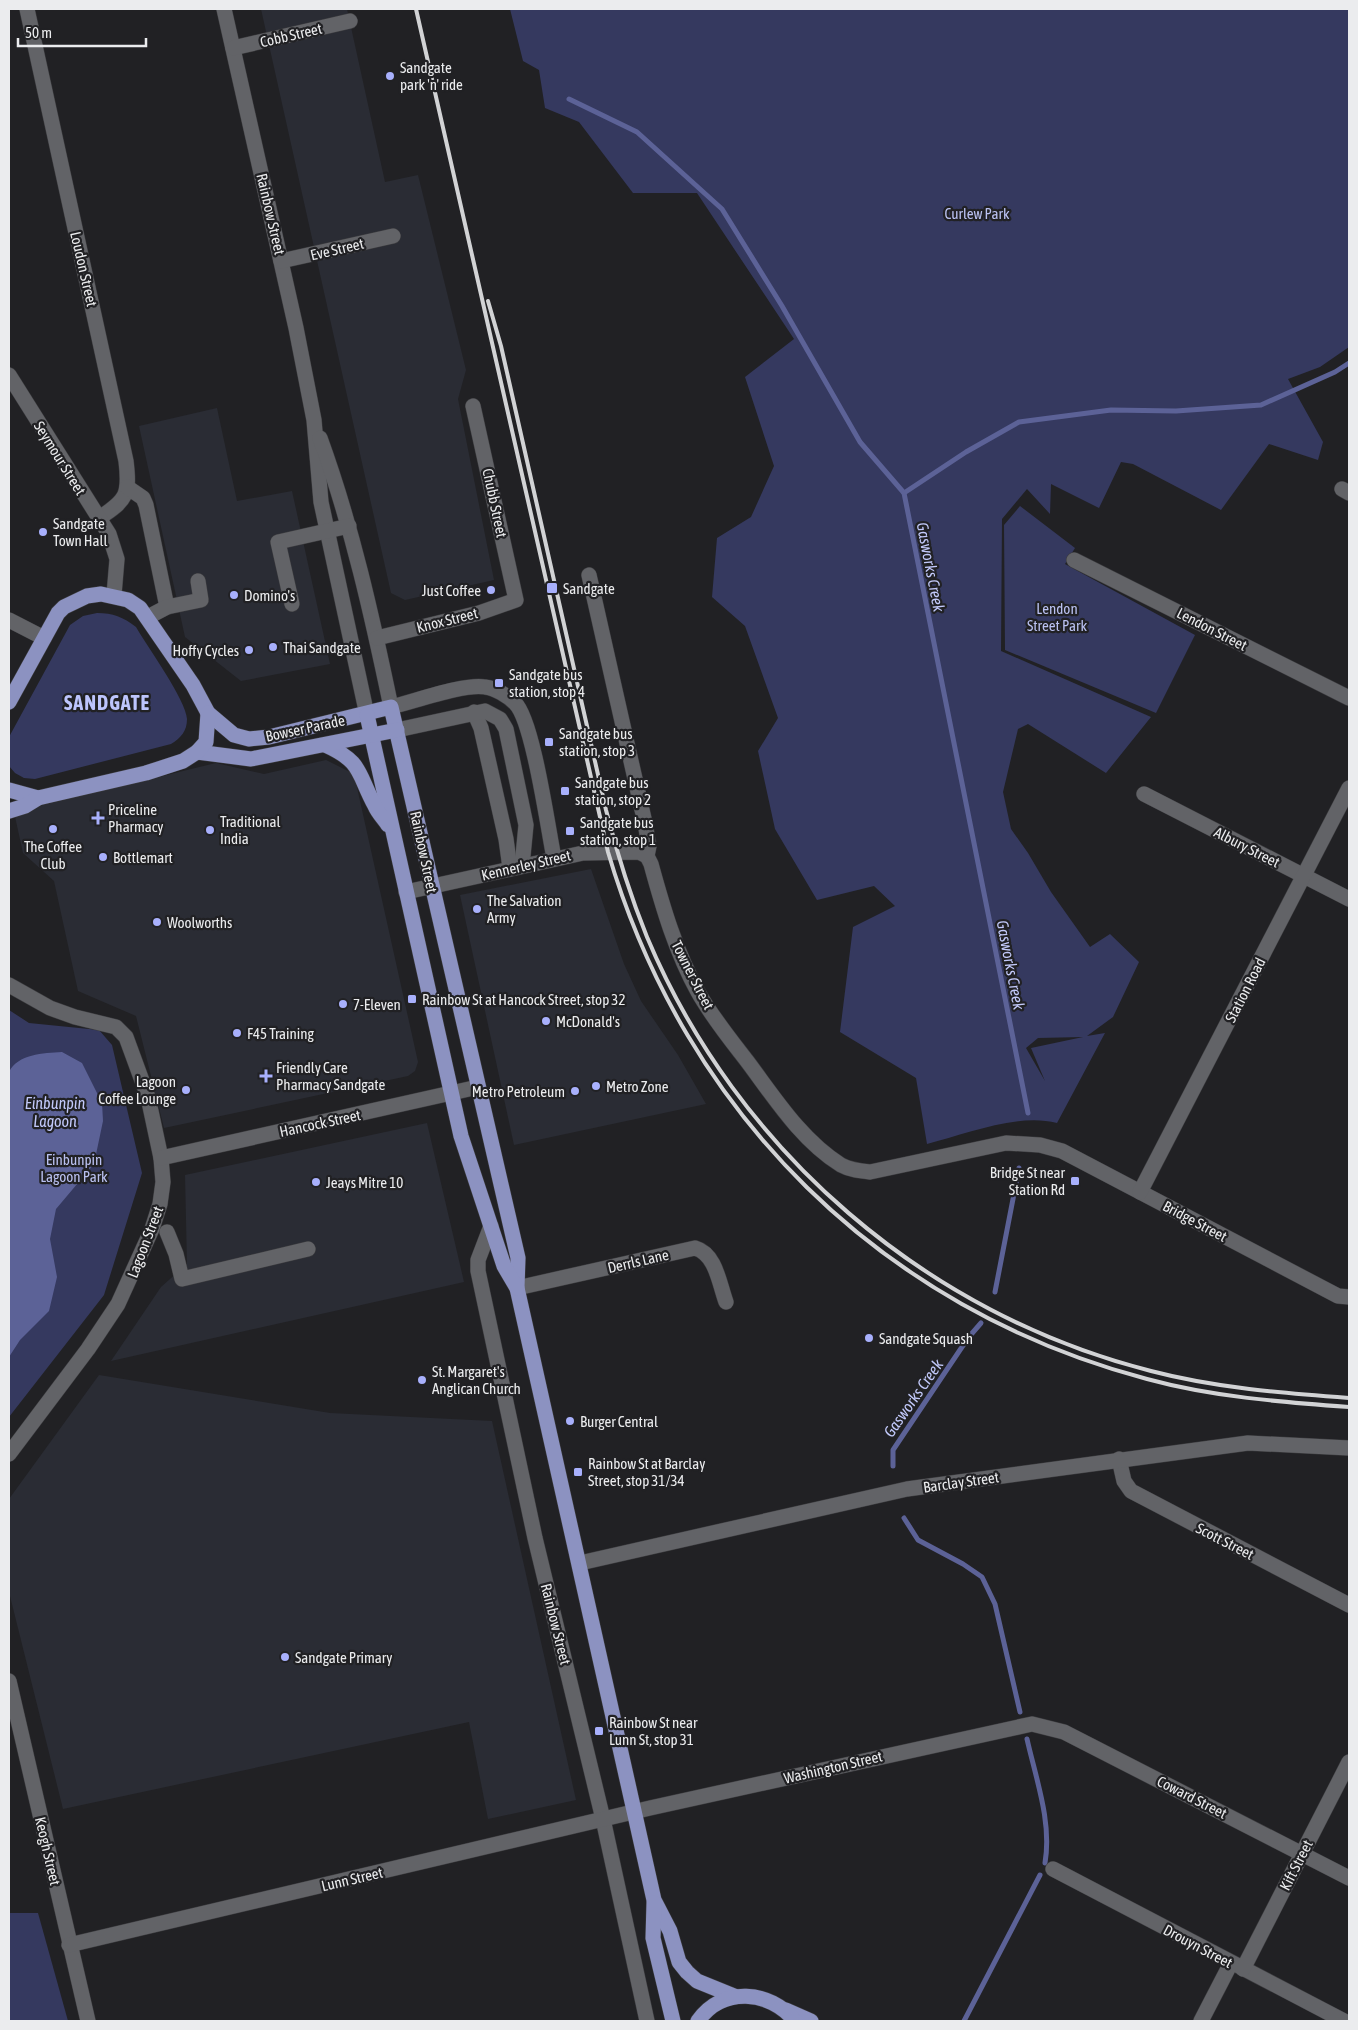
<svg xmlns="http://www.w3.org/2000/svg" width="1358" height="2030" font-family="'Asap Condensed',sans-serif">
<rect width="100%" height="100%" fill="#212124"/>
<g fill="#2a2c34">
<path d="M261,9H347L385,182L418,175L466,370L458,399L494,580L405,600L391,593Z"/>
<path d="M217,408L237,501L292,491L330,664L241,681L185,637L139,426Z"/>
<path d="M326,760L354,774L418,1062L415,1071L408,1076L164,1128L136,1016L78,991L54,881L23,853L14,812L216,763L264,774Z"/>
<path d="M591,869L624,964L641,1001L678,1055L706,1104L514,1145L460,895Z"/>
<path d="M427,1123L464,1282L111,1361L161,1287L187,1264L185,1175Z"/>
<path d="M99,1375L330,1413L492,1421L576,1800L488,1819L469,1722L63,1809L9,1592V1499Z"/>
</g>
<g fill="#35395f" fill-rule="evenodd">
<path d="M510,9H1349V347L1320,367L1288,379L1323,442L1318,460L1269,444L1221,510L1133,464L1121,462L1099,508L1051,484L1050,514L1027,489L1002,519L1001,651L1151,717L1106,773L1028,724L1018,729L1003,792L1011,829L1028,853L1051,892L1090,947L1110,934L1139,962L1113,1017L1087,1036L1105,1033L1057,1123C1017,1113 967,1134 927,1144L916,1078L840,1032L853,927L895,906L874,886L817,900L775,829L758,751L778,718L745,626L712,597L717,538L751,517L774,466L745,377L794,339L697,193H633L579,122L545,108L539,70L523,61ZM1083,1037L1031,1048L1045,1081L1026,1048L1038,1038Z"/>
<path d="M1020,506L1075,548L1065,564L1195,635L1156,713L1005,650L1004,525Z"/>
<path d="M97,613C113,613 123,617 136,627C147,646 186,700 187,719C187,731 181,738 171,744L35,779L24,778L15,773L9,766V737L70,625L83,616Z"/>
<path d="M9,1010L29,1023L99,1030L112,1045L142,1173L104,1295L9,1417Z"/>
<path d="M9,1913H38L68,2021H9Z"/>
</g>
<path fill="#5c6297" d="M62,1052L82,1063L102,1103L103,1121L94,1164L56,1209L50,1239L57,1277L49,1311L20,1340L9,1357V1072C18,1054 43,1053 62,1052Z"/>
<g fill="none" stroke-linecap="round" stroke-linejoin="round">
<g stroke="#5c6297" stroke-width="5">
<path d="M569,99L637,132L722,209L782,306L860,442L904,493L1028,1113"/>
<path d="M904,493L966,452L1019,422L1111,410L1176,411L1261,405L1335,372L1349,363"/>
<path d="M995,1292L1019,1168"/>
<path d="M893,1466V1450L968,1338L981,1323"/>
<path d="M904,1518L918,1540L963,1564L982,1577L995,1604L1020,1712"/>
<path d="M1027,1739C1036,1779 1052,1822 1045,1863"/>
<path d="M964,2021L1040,1875"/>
</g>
<g stroke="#3c3c3f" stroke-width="16">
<g id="minor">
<path d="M27,9L126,461C130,494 127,500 99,518"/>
<path d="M224,9L296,328L314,420L321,502L367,715"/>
<path d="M233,48L350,21"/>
<path d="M281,261L393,236"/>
<path d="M9,375L109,534L117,559L114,595"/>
<path d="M320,438C352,526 372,616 391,707C413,702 465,683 485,687C495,688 508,696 515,703C533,720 548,829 554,858"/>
<path d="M127,487L143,498L146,505L167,607"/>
<path d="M1342,489L1349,493"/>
<path d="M1074,560L1349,698"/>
<path d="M589,575L645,823L649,846L647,856L651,864C663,908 676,952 698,992C712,1017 730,1039 747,1061C774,1097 801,1140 841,1165C850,1170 860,1171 870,1172L1006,1143L1040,1145L1062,1151L1338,1296L1349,1297"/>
<path d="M292,604L278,542L349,526"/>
<path d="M148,617L167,607L201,600L198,581"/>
<path d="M9,620L44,638"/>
<path d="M377,638L479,613L516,600L473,406"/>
<path d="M474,712L481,728L506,839L510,868"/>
<path d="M397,730L485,711L500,719L506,729L526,825L522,866"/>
<path d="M1144,794L1349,899"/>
<path d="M406,892L583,853L639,852L647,856"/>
<path d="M9,985L50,1008L75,1017L116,1027L126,1037L148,1097L161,1158L163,1182L160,1204L152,1229L118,1304L88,1349L9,1454"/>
<path d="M161,1158L478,1087"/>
<path d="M1140,1192L1349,788"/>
<path d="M491,1226L478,1260V1271L535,1538L603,1819L647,2021"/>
<path d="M167,1232L176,1254L182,1279L308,1249"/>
<path d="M517,1288L695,1248C716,1254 719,1283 726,1302"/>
<path d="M1119,1459L1124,1481L1131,1491L1349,1605"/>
<path d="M580,1563L907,1489L1248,1443L1349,1448"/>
<path d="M9,1681L88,2021"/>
<path d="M1053,1869L1344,2021"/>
<path d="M69,1945L650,1808L1032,1724L1064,1732L1349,1878"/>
<path d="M1243,1969L1349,1762"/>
<path d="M1201,2021L1231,1963"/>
</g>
</g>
<g stroke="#3c3c3f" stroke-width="16">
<g id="major">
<path d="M9,702L58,613L64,607L87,596L101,594L128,600L140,608L193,685L208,713L234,735L249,739L269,737L391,707L518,1258L517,1288L654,1900L670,1931L679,1962L687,1972L697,1981L734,1996"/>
<path d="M367,715L461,1136L504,1266L517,1288"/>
<path d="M325,745C363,762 357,773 375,806C378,813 384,819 388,825"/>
<path d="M197,752L251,759L397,730"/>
<path d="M9,790L38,798"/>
<path d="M9,811L25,806L38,798L146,773L183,761L197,752L206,742L208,713"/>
<path d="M654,1903L653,1938L673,2021"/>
<path d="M786,2010L811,2021"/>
<path d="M698,2021C722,1986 770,1990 795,2021"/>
</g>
</g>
<use href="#minor" stroke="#626367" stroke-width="15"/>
<use href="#major" stroke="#8c92c1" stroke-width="15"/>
<g stroke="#d2d3d5" stroke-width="4">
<path d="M416,9L608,852C685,1114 882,1309 1147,1379C1213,1397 1281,1402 1349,1407"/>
<path d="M488,301L501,346L606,810C617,853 630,895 647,937C737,1151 926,1314 1151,1371C1216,1388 1282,1393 1349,1398"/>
</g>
</g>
<g fill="#a8b0fc" stroke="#212124" stroke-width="2">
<circle cx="390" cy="76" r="5"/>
<circle cx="43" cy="532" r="5"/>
<rect x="546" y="582" width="12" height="12" rx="2.5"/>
<circle cx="491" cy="590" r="5"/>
<circle cx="234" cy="595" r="5"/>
<circle cx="273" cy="647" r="5"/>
<circle cx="249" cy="650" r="5"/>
<rect x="494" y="678" width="10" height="10" rx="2.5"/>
<rect x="544" y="737" width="10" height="10" rx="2.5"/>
<rect x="560" y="786" width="10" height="10" rx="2.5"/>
<path d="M95.5 810.5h5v5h5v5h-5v5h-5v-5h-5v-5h5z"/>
<circle cx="53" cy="829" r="5"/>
<circle cx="210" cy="830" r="5"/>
<rect x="565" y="826" width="10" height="10" rx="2.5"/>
<circle cx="103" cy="857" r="5"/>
<circle cx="477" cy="909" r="5"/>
<circle cx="157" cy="922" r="5"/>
<rect x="407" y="994" width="10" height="10" rx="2.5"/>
<circle cx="343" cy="1004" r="5"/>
<circle cx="546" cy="1021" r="5"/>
<circle cx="237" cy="1033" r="5"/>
<path d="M263.5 1068.5h5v5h5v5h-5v5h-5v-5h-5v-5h5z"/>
<circle cx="596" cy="1086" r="5"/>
<circle cx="186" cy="1090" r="5"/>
<circle cx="575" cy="1091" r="5"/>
<rect x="1070" y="1176" width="10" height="10" rx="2.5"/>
<circle cx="316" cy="1182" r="5"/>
<circle cx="869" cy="1338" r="5"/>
<circle cx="422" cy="1380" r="5"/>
<circle cx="570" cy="1421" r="5"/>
<rect x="573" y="1467" width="10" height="10" rx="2.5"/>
<circle cx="285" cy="1657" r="5"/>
<rect x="594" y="1726" width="10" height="10" rx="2.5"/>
</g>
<g text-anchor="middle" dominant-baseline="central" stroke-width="4.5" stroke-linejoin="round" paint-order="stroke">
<g font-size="15" fill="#ebecee" stroke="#212124">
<text transform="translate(291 35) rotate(-13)">Cobb Street</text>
<text transform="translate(271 214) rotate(77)">Rainbow Street</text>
<text transform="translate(337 249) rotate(-13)">Eve Street</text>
<text transform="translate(84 269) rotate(77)">Loudon Street</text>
<text transform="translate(60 458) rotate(58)">Seymour Street</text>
<text transform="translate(495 503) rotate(78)">Chubb Street</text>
<text transform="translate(447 620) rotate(-14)">Knox Street</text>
<text transform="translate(1212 629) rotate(27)">Lendon Street</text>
<text transform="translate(305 728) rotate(-12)">Bowser Parade</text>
<text transform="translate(1247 847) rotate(27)">Albury Street</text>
<text transform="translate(424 852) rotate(78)">Rainbow Street</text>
<text transform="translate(526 865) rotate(-13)">Kennerley Street</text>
<text transform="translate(693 975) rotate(63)">Towner Street</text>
<text transform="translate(1245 990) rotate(-63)">Station Road</text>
<text transform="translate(320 1123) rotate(-12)">Hancock Street</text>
<text transform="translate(1195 1221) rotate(28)">Bridge Street</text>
<text transform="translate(145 1242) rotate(-69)">Lagoon Street</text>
<text transform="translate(638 1261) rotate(-13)">Derrls Lane</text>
<text transform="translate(961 1482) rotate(-8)">Barclay Street</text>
<text transform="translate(1225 1541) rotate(27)">Scott Street</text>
<text transform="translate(556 1624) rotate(76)">Rainbow Street</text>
<text transform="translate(833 1767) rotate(-13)">Washington Street</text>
<text transform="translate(1192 1797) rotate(27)">Coward Street</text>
<text transform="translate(48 1851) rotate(77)">Keogh Street</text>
<text transform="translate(1296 1865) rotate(-63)">Kift Street</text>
<text transform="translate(352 1879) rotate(-13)">Lunn Street</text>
<text transform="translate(1198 1946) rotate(28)">Drouyn Street</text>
</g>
<g font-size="15" fill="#ebecee" stroke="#212124" text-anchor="start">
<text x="400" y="67">Sandgate<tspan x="400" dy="17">park 'n' ride</tspan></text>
<text x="53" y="523">Sandgate<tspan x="53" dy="17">Town Hall</tspan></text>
<text x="563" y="588">Sandgate</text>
<text x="481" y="590" text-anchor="end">Just Coffee</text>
<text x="244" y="595">Domino's</text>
<text x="283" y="647">Thai Sandgate</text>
<text x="239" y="650" text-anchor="end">Hoffy Cycles</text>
<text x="509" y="674">Sandgate bus<tspan x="509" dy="17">station, stop 4</tspan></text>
<text x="559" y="733">Sandgate bus<tspan x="559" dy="17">station, stop 3</tspan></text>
<text x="575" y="782">Sandgate bus<tspan x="575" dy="17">station, stop 2</tspan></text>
<text x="108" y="809">Priceline<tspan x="108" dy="17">Pharmacy</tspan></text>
<text x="220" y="821">Traditional<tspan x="220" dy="17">India</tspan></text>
<text x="580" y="822">Sandgate bus<tspan x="580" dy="17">station, stop 1</tspan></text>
<text x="53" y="846" text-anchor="middle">The Coffee<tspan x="53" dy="17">Club</tspan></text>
<text x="113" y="857">Bottlemart</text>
<text x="487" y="900">The Salvation<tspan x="487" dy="17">Army</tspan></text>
<text x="167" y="922">Woolworths</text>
<text x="422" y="999">Rainbow St at Hancock Street, stop 32</text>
<text x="353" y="1004">7-Eleven</text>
<text x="556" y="1021">McDonald's</text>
<text x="247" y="1033">F45 Training</text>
<text x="276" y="1067">Friendly Care<tspan x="276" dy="17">Pharmacy Sandgate</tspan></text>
<text x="176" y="1081" text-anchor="end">Lagoon<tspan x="176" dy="17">Coffee Lounge</tspan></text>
<text x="606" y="1086">Metro Zone</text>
<text x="565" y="1091" text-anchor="end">Metro Petroleum</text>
<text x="1065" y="1172" text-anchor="end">Bridge St near<tspan x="1065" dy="17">Station Rd</tspan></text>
<text x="326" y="1182">Jeays Mitre 10</text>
<text x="879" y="1338">Sandgate Squash</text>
<text x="432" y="1371">St. Margaret's<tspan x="432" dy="17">Anglican Church</tspan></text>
<text x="580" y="1421">Burger Central</text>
<text x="588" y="1463">Rainbow St at Barclay<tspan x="588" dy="17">Street, stop 31/34</tspan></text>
<text x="295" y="1657">Sandgate Primary</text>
<text x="609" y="1722">Rainbow St near<tspan x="609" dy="17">Lunn St, stop 31</tspan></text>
</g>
<g font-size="15" fill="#bac1f1" stroke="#212124">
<text x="977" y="213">Curlew Park</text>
<text x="1057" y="608">Lendon<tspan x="1057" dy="17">Street Park</tspan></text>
<text x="74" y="1159">Einbunpin<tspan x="74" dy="17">Lagoon Park</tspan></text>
</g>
<g font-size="16" font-style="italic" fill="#c2c9fa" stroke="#212124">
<text transform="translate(931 567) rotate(79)">Gasworks Creek</text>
<text transform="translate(1011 965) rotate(79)">Gasworks Creek</text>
<text x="55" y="1103">Einbunpin<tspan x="55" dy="18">Lagoon</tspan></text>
<text transform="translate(913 1398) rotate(-55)">Gasworks Creek</text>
</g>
<g font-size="20" font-weight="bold" letter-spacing="1" fill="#bdc5fd" stroke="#212124">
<text x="107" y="702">SANDGATE</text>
</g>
</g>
<rect width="1358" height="2030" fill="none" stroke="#ebecee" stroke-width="20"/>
<path d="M18 38v8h128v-8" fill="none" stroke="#ebecee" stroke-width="2.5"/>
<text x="25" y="38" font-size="15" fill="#ebecee" stroke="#212124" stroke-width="4" paint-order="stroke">50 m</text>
</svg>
